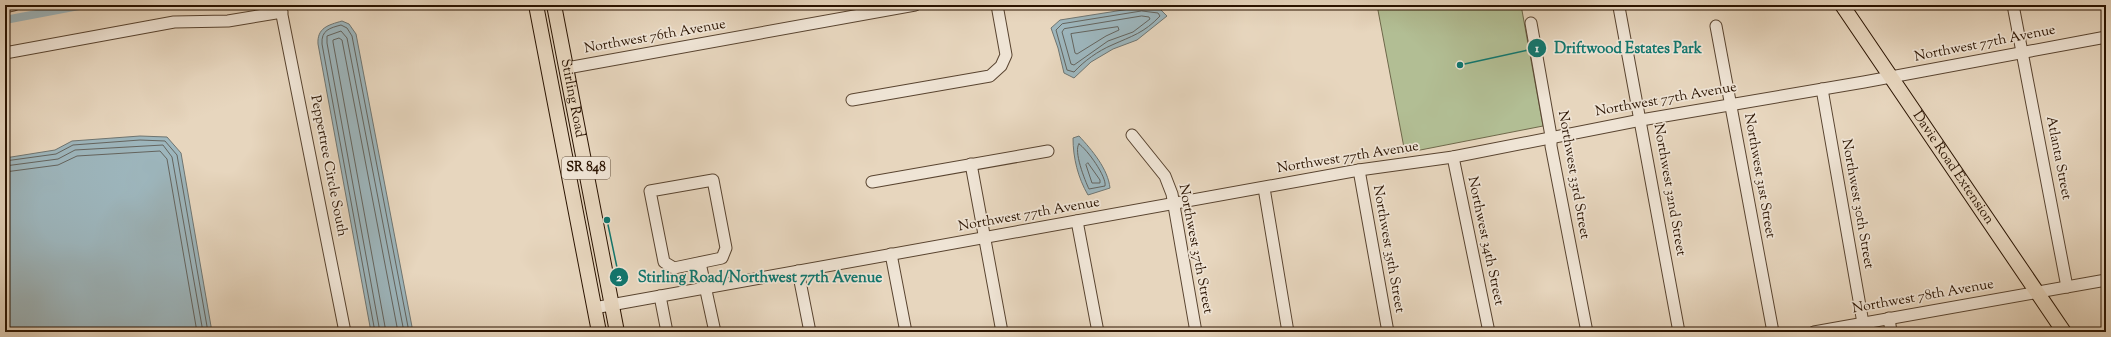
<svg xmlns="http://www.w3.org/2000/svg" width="2111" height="337" font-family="'Sorts Mill Goudy',serif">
<rect width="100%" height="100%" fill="#e7d6be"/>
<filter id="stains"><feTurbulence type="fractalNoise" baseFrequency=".005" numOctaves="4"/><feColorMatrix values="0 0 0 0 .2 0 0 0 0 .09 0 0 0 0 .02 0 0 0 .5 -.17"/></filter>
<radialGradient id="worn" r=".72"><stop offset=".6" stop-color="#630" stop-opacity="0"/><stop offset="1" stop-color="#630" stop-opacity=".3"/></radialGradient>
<path fill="#b2be94" stroke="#6e684a" d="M1377,5H1521L1543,126L1405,153Z"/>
<g fill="#9db6bd" stroke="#6f7571">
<path d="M1142,7L1160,9L1167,16L1137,40L1113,49L1091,62L1074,78L1064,73L1058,48L1051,28L1060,20Z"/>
<path d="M342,21L349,24L356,34L413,332H371L318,44C317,28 328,25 342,21Z"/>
<path d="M140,136L167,137L181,153L212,332H5V158L55,150L72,141Z"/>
<path d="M1079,136C1092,150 1108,169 1110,188L1088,195C1078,178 1073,158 1073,138Z"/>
</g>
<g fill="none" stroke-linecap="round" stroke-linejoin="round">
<g stroke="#64645e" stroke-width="1">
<path d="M1142,11L1158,13L1160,16C1144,33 1132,36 1112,45C1098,51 1084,61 1074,72L1067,70L1056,30L1062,24Z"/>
<path d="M1142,16L1149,17L1150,19L1133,32L1108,41L1074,65L1071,64L1062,32L1064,29Z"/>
<path d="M1118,27L1119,30L1106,36L1077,54L1075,53L1071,34Z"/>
<path d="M1079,144C1087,149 1107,177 1105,186L1089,189C1085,181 1073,150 1079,144Z"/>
<path d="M5,161L56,154L73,145L140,140L165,141L177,155L208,332"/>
<path d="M1088,163L1100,180V183H1092L1086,165Z"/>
<path d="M5,166L58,159L75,150L163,145L172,157L203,332"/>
<path d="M5,172L58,165L77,156L160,151L167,159L197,332"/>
<path d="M375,332L322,44C321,30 330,28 341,25L347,28L352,36L409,332"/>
<path d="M380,332L327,43V36L341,31L347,38L404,332"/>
<path d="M386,332L333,42V40L339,38L342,40L398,332"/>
</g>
<path stroke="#9db6bd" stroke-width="8" d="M5,20L84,5"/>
<g stroke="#594430" stroke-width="13">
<g id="minor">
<path d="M280,5L345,332"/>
<path d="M2013,5L2067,287"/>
<path d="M5,7L14,5"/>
<path d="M1619,7L1679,332"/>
<path d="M1531,23L1551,136V146L1587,332"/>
<path d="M1716,26L1773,332"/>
<path d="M5,53L174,22L228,21L282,12"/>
<path d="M567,68L915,5"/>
<path d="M1822,89L1863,323"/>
<path d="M852,100L990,76L1001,66L1006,55L997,5"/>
<path d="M1132,135L1165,176L1172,194L1196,332"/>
<path d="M1453,157L1489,332"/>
<path d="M971,164L1002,332"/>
<path d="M1359,170L1388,332"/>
<path d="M713,180L726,248L722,258L674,268L664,262L650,191Z"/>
<path d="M872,182L1048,151"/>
<path d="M1264,188L1288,332"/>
<path d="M1077,221L1098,332"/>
<path d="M891,254L906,332"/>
<path d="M700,263L715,332"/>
<path d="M798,271L810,332"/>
<path d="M660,296L667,332"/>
<path d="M594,308L1359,170L1453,157L1641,120L1864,82L2106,37"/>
<path d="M1889,318L1891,332"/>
<path d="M1814,332L2106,280"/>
</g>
</g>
<g stroke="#2a1300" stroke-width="16">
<g id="major">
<path d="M536,5L599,332"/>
<path id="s1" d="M554,5L617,332"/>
<path id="s2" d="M1842,5L2064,332"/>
</g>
</g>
<use href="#minor" stroke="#efe4d5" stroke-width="11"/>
<use href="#major" stroke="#e7d6be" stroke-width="14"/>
</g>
<g text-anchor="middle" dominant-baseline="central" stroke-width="3.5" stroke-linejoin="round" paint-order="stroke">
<rect fill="#efe4d5" stroke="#655240" stroke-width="1" x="562" y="157" width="48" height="22" rx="3"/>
<g font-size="13" font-weight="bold" fill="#2a1300">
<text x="586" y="168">SR 848</text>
</g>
<g font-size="14" fill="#2a1300" stroke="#efe4d5">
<text transform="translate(655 37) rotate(-10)">Northwest 76th Avenue</text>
<text transform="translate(1985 44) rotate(-11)">Northwest 77th Avenue</text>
<text stroke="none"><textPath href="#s1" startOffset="95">Stirling Road</textPath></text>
<text transform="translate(1666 100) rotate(-10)">Northwest 77th Avenue</text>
<text transform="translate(1348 158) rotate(-9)">Northwest 77th Avenue</text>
<text transform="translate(2058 158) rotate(79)">Atlanta Street</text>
<text transform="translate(328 166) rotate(79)">Peppertree Circle South</text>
<text stroke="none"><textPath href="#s2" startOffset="197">Davie Road Extension</textPath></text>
<text transform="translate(1573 175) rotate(80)">Northwest 33rd Street</text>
<text transform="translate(1759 176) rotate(80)">Northwest 31st Street</text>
<text transform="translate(1669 190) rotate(80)">Northwest 32nd Street</text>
<text transform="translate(1857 204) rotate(80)">Northwest 30th Street</text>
<text transform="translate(1029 215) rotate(-10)">Northwest 77th Avenue</text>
<text transform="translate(1485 241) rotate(78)">Northwest 34th Street</text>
<text transform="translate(1195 249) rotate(79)">Northwest 37th Street</text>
<text transform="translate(1388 249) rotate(80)">Northwest 35th Street</text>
<text transform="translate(1923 297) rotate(-10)">Northwest 78th Avenue</text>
</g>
</g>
<path fill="none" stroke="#0f766e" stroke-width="1.5" d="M1460 65L1537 48M607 220L619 277"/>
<g fill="#0f766e" stroke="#efe4d5" stroke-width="1.5">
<circle cx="1460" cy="65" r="4"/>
<circle cx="607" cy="220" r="4"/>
<circle cx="1537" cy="48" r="10"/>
<circle cx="619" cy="277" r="10"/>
</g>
<g font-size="12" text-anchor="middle" font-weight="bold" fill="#fff">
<text x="1537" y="52">1</text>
<text x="619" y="281">2</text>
</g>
<g font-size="15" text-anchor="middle" font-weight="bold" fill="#0f766e" stroke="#efe4d5" stroke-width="3.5" stroke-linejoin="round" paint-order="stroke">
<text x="1628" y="53">Driftwood Estates Park</text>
<text x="760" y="282">Stirling Road/Northwest 77th Avenue</text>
</g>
<rect width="2111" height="337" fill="none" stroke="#e7d6be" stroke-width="20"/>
<rect x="6" y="6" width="2099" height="325" fill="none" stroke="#2a1300" stroke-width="2"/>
<rect x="10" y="10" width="2091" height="317" fill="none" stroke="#2a1300"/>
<rect width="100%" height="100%" filter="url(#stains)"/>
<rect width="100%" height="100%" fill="url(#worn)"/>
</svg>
